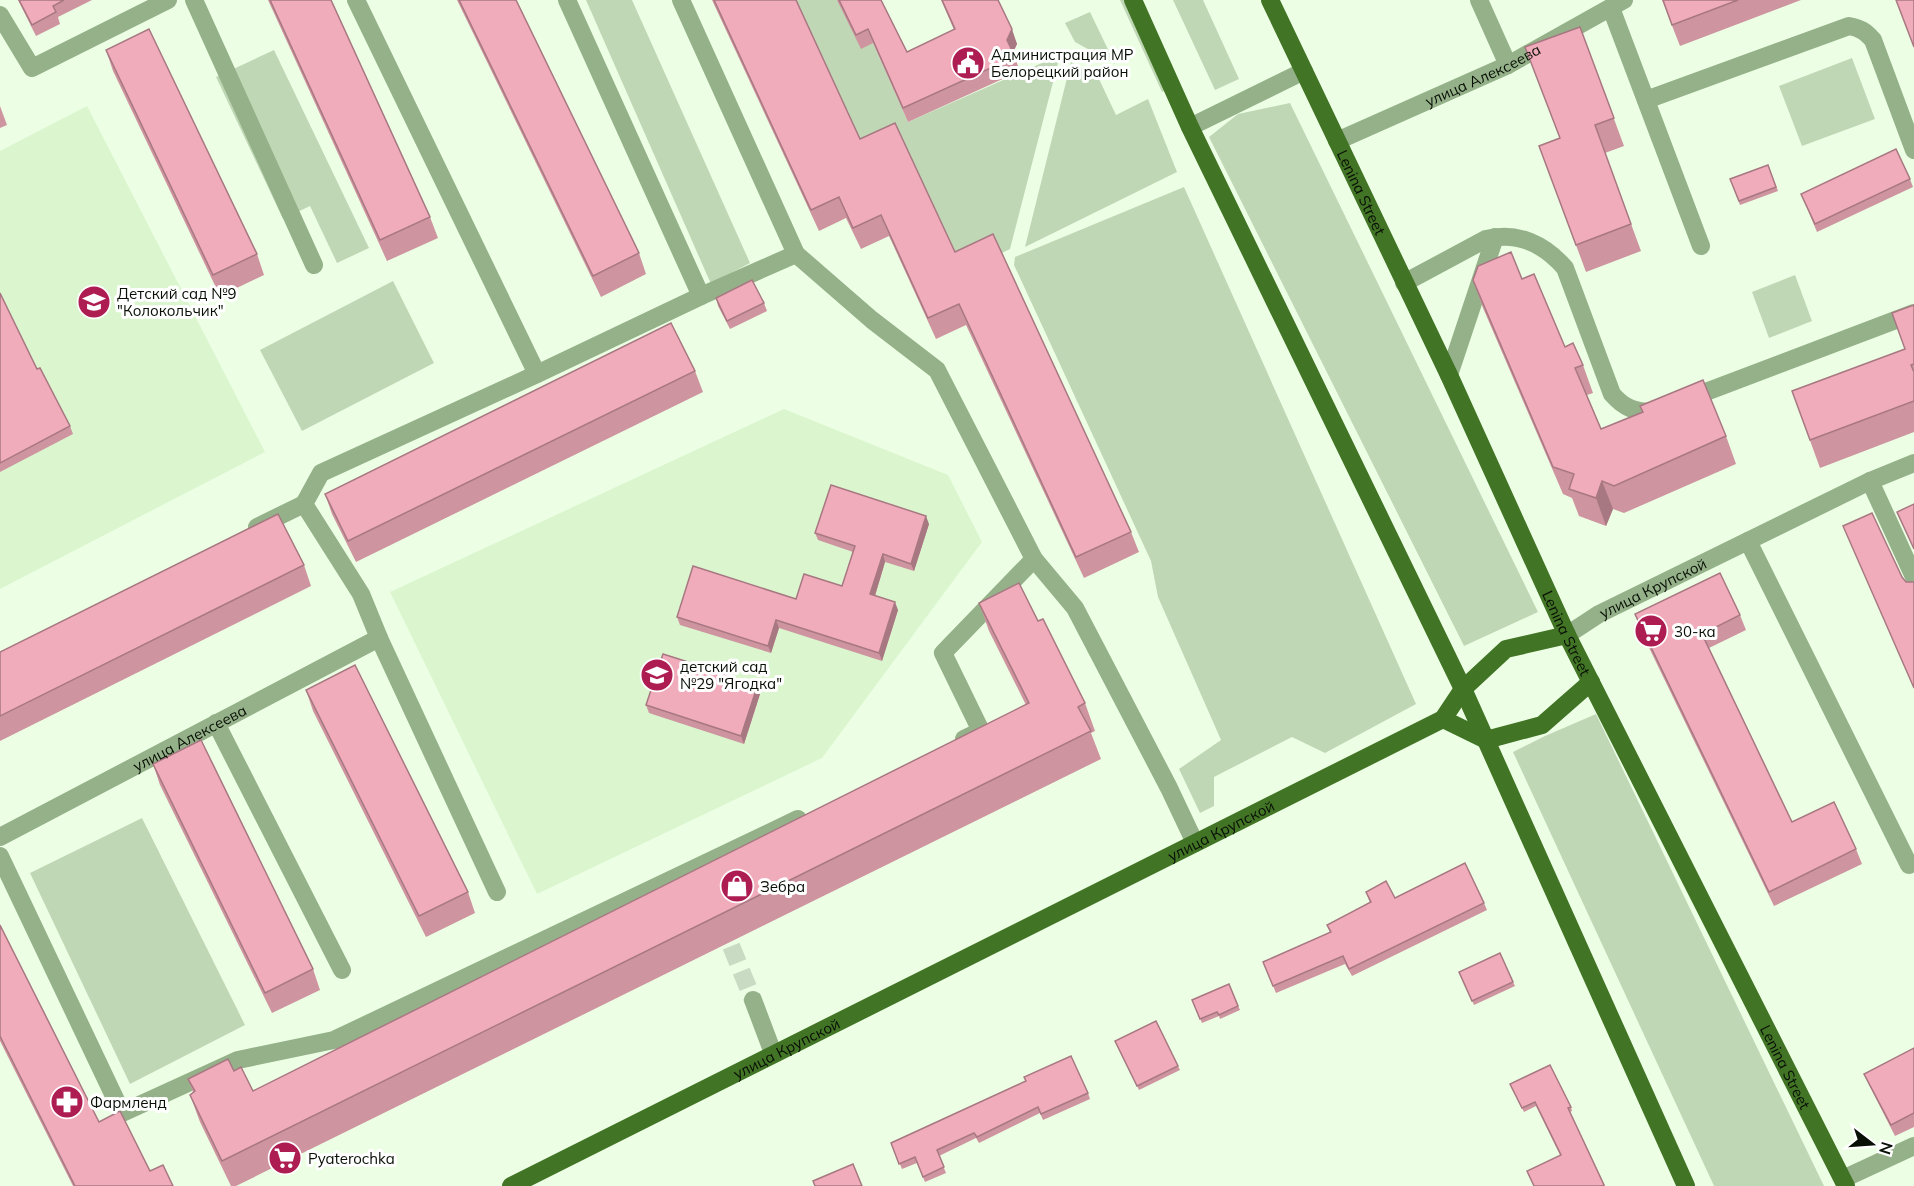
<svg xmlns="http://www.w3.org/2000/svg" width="1914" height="1186" font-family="Mulish,sans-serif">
<rect width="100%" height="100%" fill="#ecffe4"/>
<g fill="#dbf6cf">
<path d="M87,106L265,452L0,589V151Z"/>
<path d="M784,409L948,475L982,542L822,758L537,894L390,592Z"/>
</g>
<g fill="#c0d7b6">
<path d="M586,0H632L750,263L711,284Z"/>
<path d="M794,0H837L873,43L908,122L1060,55L1010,249L962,273L868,160Z"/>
<path d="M1120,0H1133L1172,87L1162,92Z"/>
<path d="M1173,0H1203L1239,79L1215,90Z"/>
<path d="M1090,12L1115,64L1075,42L1065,23Z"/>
<path d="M274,50L369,248L337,263L310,206L283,219L216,77Z"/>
<path d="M1852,58L1875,119L1802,146L1779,86Z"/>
<path d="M1071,62L1099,79L1116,115L1148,99L1177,172L1025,247Z"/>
<path d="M1290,103L1538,612L1464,646L1209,137L1238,114Z"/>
<path d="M1184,187L1416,704L1325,753L1292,737L1214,777V806L1200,813L1179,769L1221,740L1158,597L1151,561L1014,265L1015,257Z"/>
<path d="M1795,275L1812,321L1769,338L1752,292Z"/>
<path d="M393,281L434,363L302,431L260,350Z"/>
<path d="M1596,714L1824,1186H1714L1513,752L1545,736Z"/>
<path d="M142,818L245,1025L130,1084L30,873Z"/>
</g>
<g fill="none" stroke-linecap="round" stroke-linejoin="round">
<path stroke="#cadbc3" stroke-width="18" stroke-dasharray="18 9" stroke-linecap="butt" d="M721,921L753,1000"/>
<g stroke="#95b189" stroke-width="18">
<path d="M194,0L314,265"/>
<path d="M356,0L537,374"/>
<path d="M681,0L796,254L701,296"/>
<path d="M1479,0L1508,65"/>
<path d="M1611,8L1701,246"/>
<path d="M0,15L32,68L168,0"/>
<path d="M1646,100L1849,26C1860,28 1865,31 1873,40L1914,150"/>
<path d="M1190,127L1304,71"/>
<path id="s1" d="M1337,141L1508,65L1624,0"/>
<path d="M796,254L872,320L937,370L1034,559L1075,608L1169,788L1195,843"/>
<path d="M1404,283L1486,239C1518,231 1545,245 1565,268L1612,394C1624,408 1635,412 1653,412L1914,313"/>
<path d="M1449,375L1495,237"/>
<path d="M1870,481L1914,577"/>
<path d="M257,527L304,504"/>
<path d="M1748,541L1909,865"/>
<path id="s2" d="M1567,635L1599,614L1870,481L1914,463"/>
<path d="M216,723L342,970"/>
<path d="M964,739L981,731L943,653L1034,559"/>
<path id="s3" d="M0,837L379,638"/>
<path d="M0,856L122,1113L238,1060L334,1040L798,819"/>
<path d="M497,892L379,638L361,594L304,504L321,473L537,374L701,296L567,0"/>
<path d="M753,1000L773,1053"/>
<path d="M1843,1179L1914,1146"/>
</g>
<g stroke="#427426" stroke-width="18">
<path d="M1133,0L1190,127L1463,689L1686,1186"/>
<path id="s4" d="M1270,0L1449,375L1567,635L1846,1186"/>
<path d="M1443,719L1486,740L1542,725L1591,682"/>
<path id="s5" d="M511,1186L1443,719L1463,689L1506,649L1567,635"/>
</g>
</g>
<g fill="#ce94a0">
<path d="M18,0H92L58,17L60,24L36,36Z"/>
<path d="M268,0H331L430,217L438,238L387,261Z"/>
<path d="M457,0H516L639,253L646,274L601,297Z"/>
<path d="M712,0H796L860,139L955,252L1131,532L1139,552L1084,578L966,325L936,339L889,236L861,249L846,218L819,231Z"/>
<path d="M837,0H881L907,52L954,30L941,0H998L1017,44L1013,53L1020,71L908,122L873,43L861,49Z"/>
<path d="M1662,0H1801L1680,46Z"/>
<path d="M1580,27L1624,146L1605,153L1641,251L1586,272L1539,146L1559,138Z"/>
<path d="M106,50L257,254L264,275L220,296L113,71Z"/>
<path d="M0,106L7,125L0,128Z"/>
<path d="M1768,165L1778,191L1740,205L1730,179Z"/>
<path d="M1910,179L1913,187L1817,232L1801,194Z"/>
<path d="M1522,279L1565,347L1583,365L1593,393L1587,395L1601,429L1642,412L1640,406L1726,436L1736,464L1624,513L1613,509L1606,526L1579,516L1572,498L1563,494L1483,308L1473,280Z"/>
<path d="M0,293L37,369L70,426L73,434L0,472Z"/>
<path d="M716,298L764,303L767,311L730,329L718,306Z"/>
<path d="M1914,305V432L1820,468L1792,391L1905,349Z"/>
<path d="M695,371L703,392L356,562L332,514L325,494Z"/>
<path d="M929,524L914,571L885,562L875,596L898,610L882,661L779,628L771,653L680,625L677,617L796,599L842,586L853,552L818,540L815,533Z"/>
<path d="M304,565L311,586L0,741V652Z"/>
<path d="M979,603L1038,621L1085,703L1095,731L1091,733L1101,759L236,1186H231L200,1122L190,1095L193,1092L188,1079L234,1071L253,1091L1026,705L989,631Z"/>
<path d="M1635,614L1740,615L1746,630L1709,648L1792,822L1856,849L1862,864L1774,906L1640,629Z"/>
<path d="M730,678L760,694L744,744L649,713L646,705Z"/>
<path d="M306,690L468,892L475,913L426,937L313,711Z"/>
<path d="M153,764L313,969L320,990L272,1013L160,785Z"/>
<path d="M1366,892L1395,898L1484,903L1487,910L1352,976L1345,964L1276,993L1266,969L1330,933L1327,925L1370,903Z"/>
<path d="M0,925L99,1122L150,1171L173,1186H73L0,1041Z"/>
<path d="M1459,972L1513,982L1515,986L1474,1005Z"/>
<path d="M1229,984L1240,1010L1220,1019L1219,1016L1202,1023L1192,1000Z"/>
<path d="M1117,1045L1178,1066L1180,1070L1139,1090Z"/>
<path d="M1914,1048V1127L1895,1136L1869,1085L1864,1074Z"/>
<path d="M1510,1084L1571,1107L1572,1111L1570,1112L1605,1186H1534L1560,1155L1536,1106L1524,1112Z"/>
<path d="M1088,1093L1090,1099L1043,1120L1040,1113L979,1143L976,1138L939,1156L946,1173L925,1182L917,1163L902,1169L891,1143Z"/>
</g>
<g fill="#a87882">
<path d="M1012,29L1017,44L1012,54L1007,40Z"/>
<path d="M1602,481L1613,509L1606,526L1596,498Z"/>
<path d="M926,516L929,524L914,571L911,564Z"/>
<path d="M883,554L885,562L873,602L870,594Z"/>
<path d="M895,602L898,610L882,661L879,653Z"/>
<path d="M776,620L779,628L771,653L768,646Z"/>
<path d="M757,687L760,694L744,744L741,736Z"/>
</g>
<g fill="#f0acba" stroke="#a87882" stroke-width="1.5">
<path d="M19,0H64L53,6L56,12L32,25Z"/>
<path d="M270,0H331L430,217L380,240Z"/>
<path d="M459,0H516L639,253L593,276Z"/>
<path d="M714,0H796L860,139L895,123L955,252L993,234L1131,532L1076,557L959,304L928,318L881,215L853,228L839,197L811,210Z"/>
<path d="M839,0H881L907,52L955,29L942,0H998L1012,29L1007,40L1015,57L903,108L868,29L856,35Z"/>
<path d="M1663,0H1738L1672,25Z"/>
<path d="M1896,0H1914V47Z"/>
<path d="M1580,27L1614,118L1595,125L1631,224L1576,245L1539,146L1560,138L1525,47Z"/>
<path d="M149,29L257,254L213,275L106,50Z"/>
<path d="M1896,149L1910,179L1815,224L1801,194Z"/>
<path d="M1768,165L1776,187L1739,201L1730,179Z"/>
<path d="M1511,252L1522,279L1534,274L1565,347L1573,343L1583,365L1575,368L1601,429L1643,412L1640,406L1703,380L1726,436L1614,486L1602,481L1596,498L1569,489L1574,474L1553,467L1473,280L1478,266Z"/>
<path d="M752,280L764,303L727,321L716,298Z"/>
<path d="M0,293L37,369L40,368L70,426L0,463Z"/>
<path d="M1914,305V364L1911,365L1914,372V401L1810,440L1792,391L1905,349L1892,313Z"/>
<path d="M671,323L695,371L348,541L325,494Z"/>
<path d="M831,485L926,516L911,564L883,554L870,594L895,602L879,653L776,620L768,646L677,617L693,566L796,599L804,574L842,586L855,546L815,533Z"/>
<path d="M1914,504V549L1897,512Z"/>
<path d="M1872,513L1902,577L1906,582H1914V688L1843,526Z"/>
<path d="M278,514L304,565L0,716V652Z"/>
<path d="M1720,573L1740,615L1702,634L1792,822L1834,802L1856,849L1769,892L1635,614Z"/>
<path d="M1019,583L1038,621L1043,619L1085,703L1078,707L1091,731L222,1161L190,1095L195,1091L188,1079L228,1059L234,1071L241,1067L253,1091L1029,703L979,603Z"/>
<path d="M663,654L729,675L728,677L757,687L741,736L646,705Z"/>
<path d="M355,665L468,892L419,916L306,690Z"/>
<path d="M201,740L313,969L265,993L153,764Z"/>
<path d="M1465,863L1484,903L1349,969L1343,956L1273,986L1263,962L1331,932L1327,925L1371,902L1366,892L1386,881L1395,898Z"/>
<path d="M0,925L99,1122L120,1111L150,1171L163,1165L173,1186H75L0,1036Z"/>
<path d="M1500,953L1513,982L1472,1001L1459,972Z"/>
<path d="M1229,984L1238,1006L1219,1015L1217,1012L1200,1019L1192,1000Z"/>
<path d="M1156,1021L1178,1066L1137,1086L1115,1041Z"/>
<path d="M1914,1048V1113L1891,1125L1864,1074Z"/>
<path d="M1071,1056L1088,1093L1041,1114L1038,1107L977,1137L974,1133L937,1150L944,1167L923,1177L915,1157L899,1164L891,1143L1026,1081L1024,1077Z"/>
<path d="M1550,1065L1571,1107L1568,1108L1604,1185L1602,1186H1534L1527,1171L1561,1155L1535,1102L1522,1108L1510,1084Z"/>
<path d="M853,1164L862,1186H815L813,1181Z"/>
</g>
<defs>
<g id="civic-disc" transform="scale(1.725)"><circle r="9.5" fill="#ad1d52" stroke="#fff"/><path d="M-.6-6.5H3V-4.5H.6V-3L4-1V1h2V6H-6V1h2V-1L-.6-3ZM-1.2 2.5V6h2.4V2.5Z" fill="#fff"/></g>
<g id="school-disc" transform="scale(1.725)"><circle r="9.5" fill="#ad1d52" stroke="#fff"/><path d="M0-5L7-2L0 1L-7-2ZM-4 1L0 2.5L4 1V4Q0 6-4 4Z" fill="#fff"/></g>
<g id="supermarket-disc" transform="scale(1.725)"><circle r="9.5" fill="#ad1d52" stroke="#fff"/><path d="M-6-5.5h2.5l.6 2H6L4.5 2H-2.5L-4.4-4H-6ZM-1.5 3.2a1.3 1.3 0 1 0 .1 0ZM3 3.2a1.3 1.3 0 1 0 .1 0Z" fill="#fff"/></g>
<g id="shop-disc" transform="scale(1.725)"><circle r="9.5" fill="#ad1d52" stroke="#fff"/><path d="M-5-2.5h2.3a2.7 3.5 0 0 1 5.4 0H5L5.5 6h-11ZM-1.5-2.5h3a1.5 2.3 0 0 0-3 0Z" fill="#fff"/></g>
<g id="pharmacy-disc" transform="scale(1.725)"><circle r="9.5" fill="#ad1d52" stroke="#fff"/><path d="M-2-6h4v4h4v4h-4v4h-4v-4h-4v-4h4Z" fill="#fff"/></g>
</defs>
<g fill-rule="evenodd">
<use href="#civic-disc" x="968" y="63"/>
<use href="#school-disc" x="94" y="302"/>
<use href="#supermarket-disc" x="1651" y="631"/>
<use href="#school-disc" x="657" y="675"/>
<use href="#shop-disc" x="737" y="886"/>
<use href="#pharmacy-disc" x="67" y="1102"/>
<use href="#supermarket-disc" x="285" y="1158"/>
</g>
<g text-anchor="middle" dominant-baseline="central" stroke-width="6" stroke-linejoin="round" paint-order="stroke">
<g font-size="15" fill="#080f05" stroke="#fff" text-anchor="start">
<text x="991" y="54">Администрация МР<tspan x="991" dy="17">Белорецкий район</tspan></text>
<text x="117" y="293">Детский сад №9<tspan x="117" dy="17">"Колокольчик"</tspan></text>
<text x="1674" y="631">30-ка</text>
<text x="680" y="666">детский сад<tspan x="680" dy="17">№29 "Ягодка"</tspan></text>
<text x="760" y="886">Зебра</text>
<text x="90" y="1102">Фармленд</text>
<text x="308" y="1158">Pyaterochka</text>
</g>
<g font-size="15" fill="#080f05" stroke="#fff">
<text stroke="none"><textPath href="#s1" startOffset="160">улица Алексеева</textPath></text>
<text stroke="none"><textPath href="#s4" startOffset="213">Lenina Street</textPath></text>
<text stroke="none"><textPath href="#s2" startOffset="98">улица Крупской</textPath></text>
<text stroke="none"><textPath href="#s4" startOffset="699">Lenina Street</textPath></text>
<text stroke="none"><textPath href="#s3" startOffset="214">улица Алексеева</textPath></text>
<text stroke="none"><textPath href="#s5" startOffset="794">улица Крупской</textPath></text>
<text stroke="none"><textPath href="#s5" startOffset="308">улица Крупской</textPath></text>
<text stroke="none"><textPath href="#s4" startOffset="1185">Lenina Street</textPath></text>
</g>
</g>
<g transform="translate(1872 1144) rotate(107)" stroke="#ffffff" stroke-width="4.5" paint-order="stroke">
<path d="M0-4.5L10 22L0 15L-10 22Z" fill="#080f05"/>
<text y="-9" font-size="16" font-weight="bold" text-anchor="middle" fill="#080f05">N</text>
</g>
</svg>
